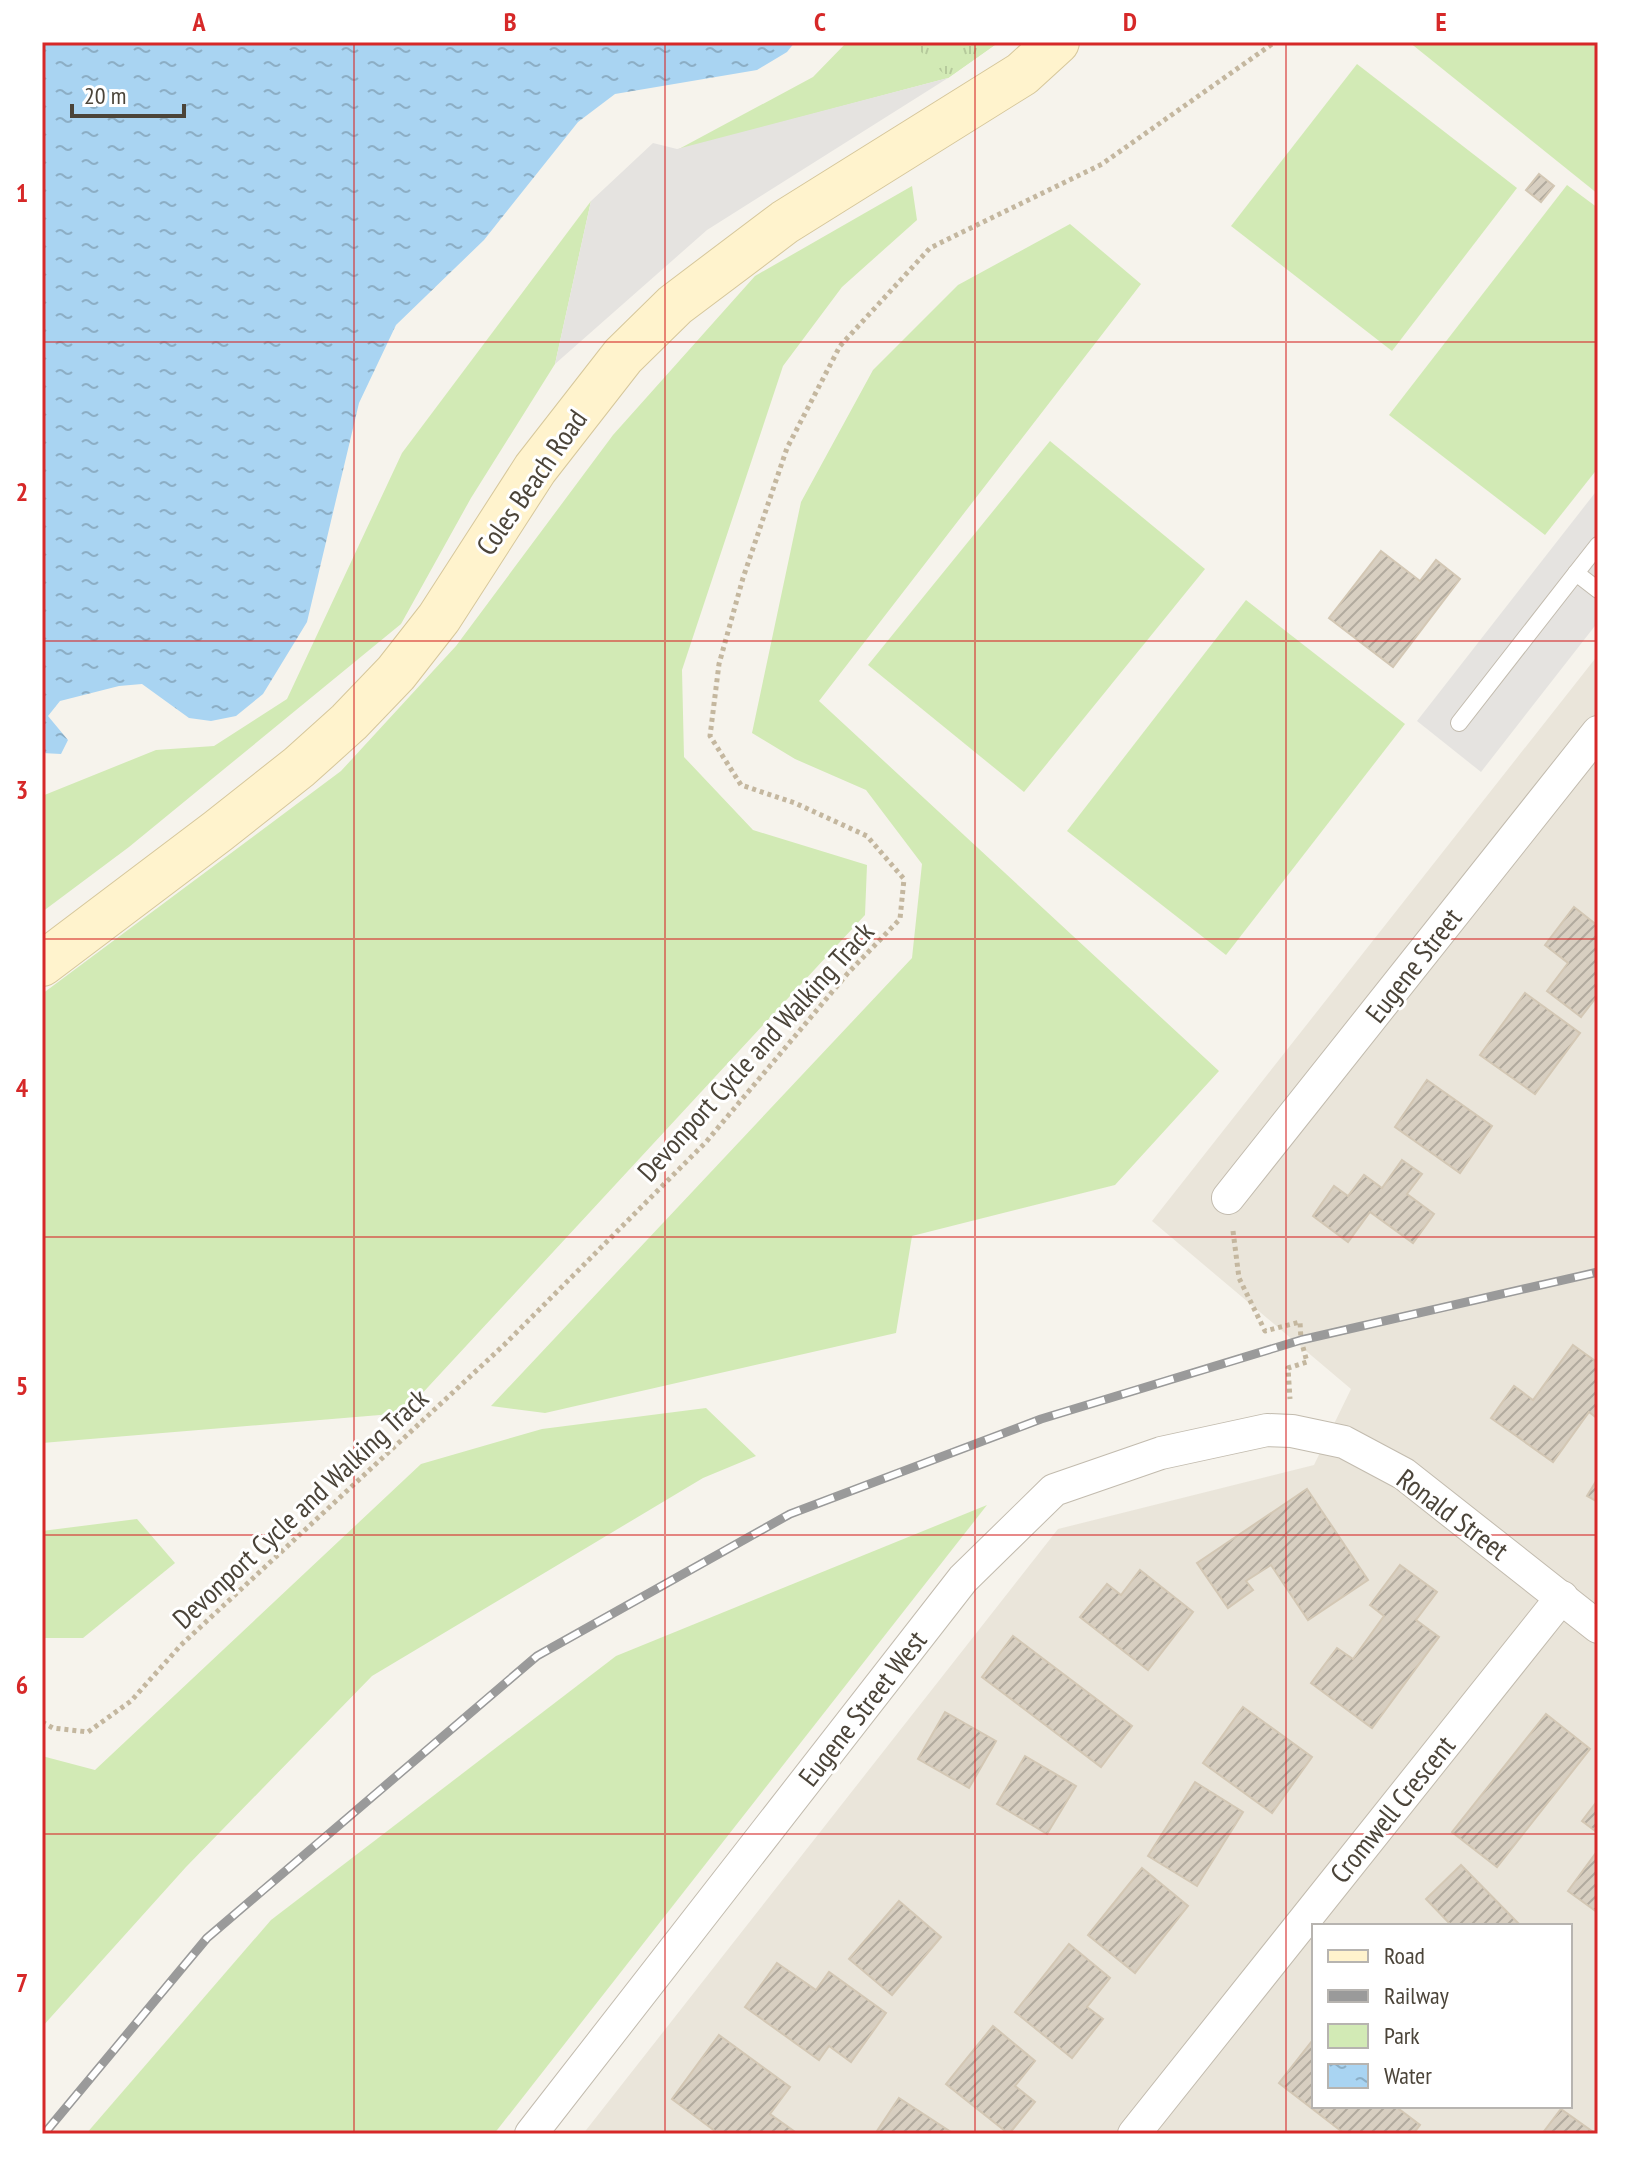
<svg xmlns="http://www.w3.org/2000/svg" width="1640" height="2176" font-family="'PT Sans Narrow',sans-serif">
<defs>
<pattern id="park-tufts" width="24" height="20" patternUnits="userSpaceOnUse" patternTransform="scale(2)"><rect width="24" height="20" fill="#d2eab5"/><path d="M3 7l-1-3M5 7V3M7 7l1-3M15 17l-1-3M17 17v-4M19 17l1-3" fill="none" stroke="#b6ca9c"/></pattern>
<pattern id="water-ripples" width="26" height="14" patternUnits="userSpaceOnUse" patternTransform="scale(2)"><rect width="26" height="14" fill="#a9d4f2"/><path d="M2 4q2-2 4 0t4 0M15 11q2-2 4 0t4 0" fill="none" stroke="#8caec5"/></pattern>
<pattern id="building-hatch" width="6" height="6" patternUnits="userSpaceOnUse" patternTransform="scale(2)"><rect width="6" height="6" fill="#d8cfc1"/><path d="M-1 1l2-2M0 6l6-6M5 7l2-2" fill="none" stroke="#b1aa9e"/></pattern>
</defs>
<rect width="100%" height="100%" fill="#f6f3ec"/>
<path fill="#eae5da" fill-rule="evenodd" d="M1598,655V2134H583L1058,1529L1314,1465L1351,1389L1152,1221ZM1314,1926H1570V2106H1314Z"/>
<g fill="#d2eab5">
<path d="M847,42H999L948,78L677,150L813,77Z"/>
<path d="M1409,42H1598V194Z"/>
<path d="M1357,64L1517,188L1392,351L1231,226Z"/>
<path d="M1567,185L1598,208V468L1545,535L1389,415Z"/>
<path d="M912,186L917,220L842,287L783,366L682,670L684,757L753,830L867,865L865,915L404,1413L42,1443V994L341,771L456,646L613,435L755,276Z"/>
<path d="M591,201L555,364L471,498L401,624L129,847L42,912V796L156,750L214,746L287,699L402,453Z"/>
<path d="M1070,224L1141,284L819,701L1219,1071L1115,1185L912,1236L896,1333L545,1413L491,1406L912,958L922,864L866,790L795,759L752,733L801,502L873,370L958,285Z"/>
<path d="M1050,441L1205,569L1024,792L868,665Z"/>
<path d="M1246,600L1405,724L1226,955L1067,831Z"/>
<path d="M706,1408L756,1456L703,1478L372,1676L186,1867L42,2027V1756L95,1770L421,1464L542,1429Z"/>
<path d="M987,1505L494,2134H86L271,1920L616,1656Z"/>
<path d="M137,1519L175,1563L83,1638H42V1531Z"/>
</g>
<path fill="url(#park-tufts)" d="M911,42H999L948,78Z"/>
<g fill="#e5e3e0">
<path d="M948,78L707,230L555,364L591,201L653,143L677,149Z"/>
<path d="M1598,489V622L1481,772L1417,721Z"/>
</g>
<path fill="url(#water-ripples)" d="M42,42H795L787,52L757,70L615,94L578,122L484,240L396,325L359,403L307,622L263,694L236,716L211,721L189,718L142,684L119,686L60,701L48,716L68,740L61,754L42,753Z"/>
<g fill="url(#building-hatch)" stroke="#d3c7b4" stroke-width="2">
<path d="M1539,174L1554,186L1541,202L1526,190Z"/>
<path d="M1381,551L1420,581L1436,560L1460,579L1393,667L1329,618Z"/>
<path d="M1574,907L1598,926V995L1581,1017L1547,991L1568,963L1545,945Z"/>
<path d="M1525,993L1580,1033L1535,1094L1480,1055Z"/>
<path d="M1427,1080L1492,1126L1460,1173L1395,1127Z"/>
<path d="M1402,1160L1422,1174L1407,1194L1434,1214L1413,1243L1370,1212L1348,1242L1313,1216L1334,1186L1348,1196L1364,1175L1382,1188Z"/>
<path d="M1573,1345L1598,1363V1419L1589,1412L1553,1462L1491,1418L1514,1386L1533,1400Z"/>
<path d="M1598,1478V1502L1587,1496Z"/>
<path d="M1307,1489L1368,1580L1308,1620L1271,1565L1246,1581L1253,1590L1228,1608L1197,1563Z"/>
<path d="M1400,1565L1437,1592L1416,1620L1439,1637L1372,1728L1311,1683L1337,1648L1353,1659L1384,1616L1370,1605Z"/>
<path d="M1140,1570L1193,1612L1148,1670L1080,1617L1107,1584L1121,1595Z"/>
<path d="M1013,1636L1132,1726L1101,1767L982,1677Z"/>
<path d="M1243,1707L1312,1757L1272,1813L1203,1763Z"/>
<path d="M945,1712L996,1741L969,1788L918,1759Z"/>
<path d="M1546,1714L1590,1749L1497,1867L1452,1832Z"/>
<path d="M1025,1756L1076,1786L1047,1834L997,1804Z"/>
<path d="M1195,1782L1243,1812L1197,1886L1148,1856Z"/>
<path d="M1598,1800V1833L1582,1821Z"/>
<path d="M1598,1850V1912H1597L1568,1891Z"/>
<path d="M1461,1865L1521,1926H1452L1426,1899Z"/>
<path d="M1142,1868L1188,1906L1135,1973L1088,1935Z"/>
<path d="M899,1901L941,1937L892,1995L849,1959Z"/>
<path d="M1069,1944L1110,1978L1087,2007L1103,2019L1072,2058L1015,2012Z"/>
<path d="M777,1963L816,1990L829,1972L886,2013L851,2062L829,2046L819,2060L745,2007Z"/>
<path d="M993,2026L1035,2061L1015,2086L1035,2102L1009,2134L946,2084Z"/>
<path d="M719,2035L790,2087L770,2114L798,2134H719L672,2099Z"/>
<path d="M1312,2041L1314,2043V2106H1395L1420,2125L1413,2134H1345L1279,2083Z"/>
<path d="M899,2098L954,2134H875Z"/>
<path d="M1561,2109L1596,2134H1542Z"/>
</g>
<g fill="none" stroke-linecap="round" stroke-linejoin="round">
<g stroke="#c2bbae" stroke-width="18">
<g id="lane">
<path d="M1576,573L1598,545"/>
<path d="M1459,723L1576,573L1598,590"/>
</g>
</g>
<g stroke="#c2bbae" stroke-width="34">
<g id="street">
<path d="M1228,1198L1598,732"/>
<path d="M531,2134L963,1579L1054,1490L1161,1453L1267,1430L1292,1431L1344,1442L1404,1474L1598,1627"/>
<path d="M1134,2134L1562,1597"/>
</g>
</g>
<g stroke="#d6c79b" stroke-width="46">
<path id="secondary" d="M42,964L218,831L299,767L349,722L396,673L439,618L535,469L623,356L675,305L785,222L1022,74L1057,42"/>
</g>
<g stroke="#c4b79f" stroke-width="5" stroke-dasharray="4 4" stroke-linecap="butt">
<path d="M1233,1231L1239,1278L1265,1331L1300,1322L1301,1340L1307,1362L1288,1368L1290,1399"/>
<path d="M42,1722L53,1728L88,1732L131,1701L181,1645L504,1345L706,1142L848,973L900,919L904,879L867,836L795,803L741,785L710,736L719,664L743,578L787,448L840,346L930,248L1102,164L1275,42"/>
</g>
<use href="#lane" stroke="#fff" stroke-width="16"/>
<use href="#street" stroke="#fff" stroke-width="32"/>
<use href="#secondary" stroke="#fff3cd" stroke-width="44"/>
<g stroke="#9a9a9a" stroke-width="9">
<path id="rail" d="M44,2134L207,1938L537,1656L790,1514L1041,1419L1301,1340L1598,1272"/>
</g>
<use href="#rail" stroke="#fff" stroke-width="6" stroke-dasharray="18" stroke-linecap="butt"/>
</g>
<path fill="none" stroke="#d62828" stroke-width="2" stroke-opacity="0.55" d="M354,42V2134M665,42V2134M975,42V2134M1286,42V2134M42,342H1598M42,641H1598M42,939H1598M42,1237H1598M42,1535H1598M42,1834H1598"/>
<g text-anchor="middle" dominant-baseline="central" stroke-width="6" stroke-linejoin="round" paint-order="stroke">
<g font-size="28" fill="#4b4439" stroke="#fff">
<text transform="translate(531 482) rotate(-55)">Coles Beach Road</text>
<text transform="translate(1413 965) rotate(-52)">Eugene Street</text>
<text transform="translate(755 1051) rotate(-48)">Devonport Cycle and Walking Track</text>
<text transform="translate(300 1508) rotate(-43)">Devonport Cycle and Walking Track</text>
<text transform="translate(1453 1514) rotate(37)">Ronald Street</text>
<text transform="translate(862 1708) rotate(-52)">Eugene Street West</text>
<text transform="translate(1392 1809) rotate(-51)">Cromwell Crescent</text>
</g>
</g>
<rect width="1640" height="2176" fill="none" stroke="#ffffff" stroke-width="88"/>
<rect x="1312" y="1924" width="260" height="184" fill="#ffffff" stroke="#b7b4b0" stroke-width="2"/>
<rect x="1328" y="1950" width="40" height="12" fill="#fff3cd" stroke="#b7b4b0" stroke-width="2"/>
<text x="1384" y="1964" font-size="24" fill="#4b4439">Road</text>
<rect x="1328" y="1990" width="40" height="12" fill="#9a9a9a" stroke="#b7b4b0" stroke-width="2"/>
<text x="1384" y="2004" font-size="24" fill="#4b4439">Railway</text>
<rect x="1328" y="2024" width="40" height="24" fill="#d2eab5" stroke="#b7b4b0" stroke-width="2"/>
<text x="1384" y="2044" font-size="24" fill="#4b4439">Park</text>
<rect x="1328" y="2064" width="40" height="24" fill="url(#water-ripples)" stroke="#b7b4b0" stroke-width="2"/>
<text x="1384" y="2084" font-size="24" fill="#4b4439">Water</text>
<path d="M72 104v12h112v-12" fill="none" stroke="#4b4439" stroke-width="4"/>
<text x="84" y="104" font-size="24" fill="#4b4439" stroke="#ffffff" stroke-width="6" paint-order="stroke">20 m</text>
<rect x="44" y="44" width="1552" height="2088" fill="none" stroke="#d62828" stroke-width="3"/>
<g font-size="26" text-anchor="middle" font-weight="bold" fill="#d62828">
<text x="199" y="31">A</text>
<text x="510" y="31">B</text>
<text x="820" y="31">C</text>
<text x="1130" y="31">D</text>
<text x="1441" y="31">E</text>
<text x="22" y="202">1</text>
<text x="22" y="501">2</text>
<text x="22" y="799">3</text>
<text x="22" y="1097">4</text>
<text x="22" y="1395">5</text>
<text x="22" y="1694">6</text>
<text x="22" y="1992">7</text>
</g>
</svg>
